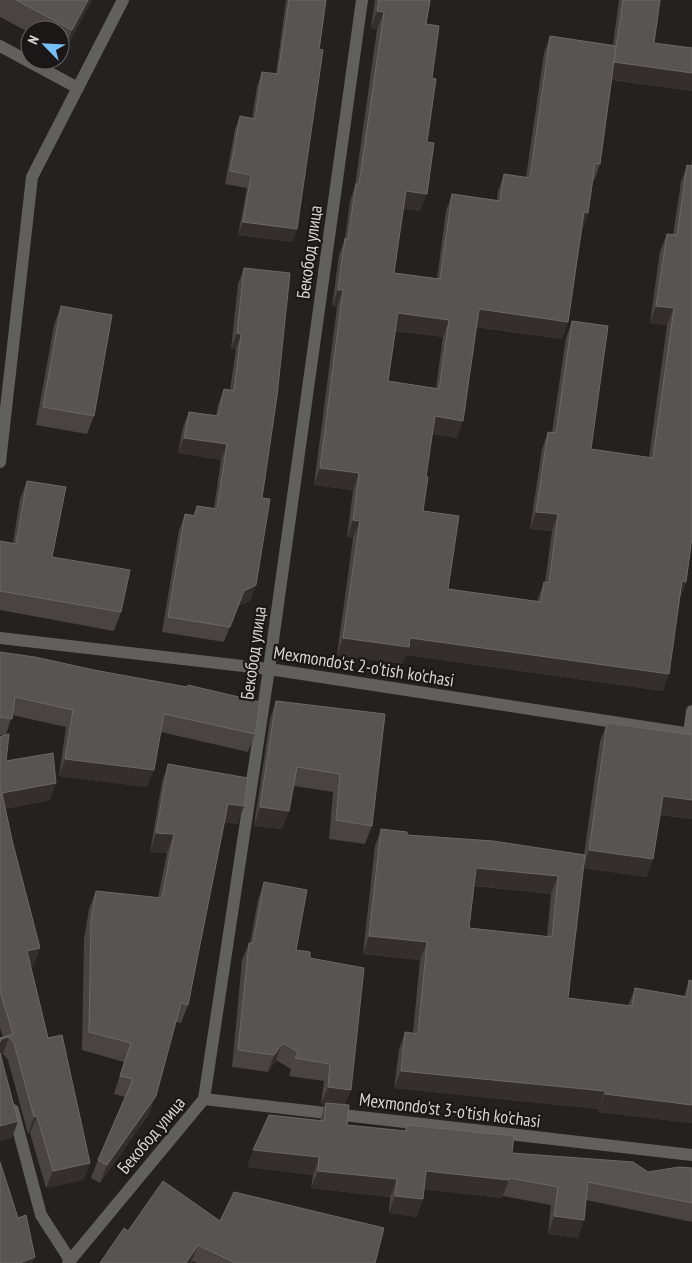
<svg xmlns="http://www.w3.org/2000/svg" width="692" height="1263" font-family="'PT Sans Narrow',sans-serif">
<rect width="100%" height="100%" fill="#252120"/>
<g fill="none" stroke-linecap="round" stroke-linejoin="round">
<g stroke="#625f5f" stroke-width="12">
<path d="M0,46L78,88"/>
<path d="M0,462L32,177L123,0"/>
</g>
<g stroke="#625f5f" stroke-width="12">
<path d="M0,638L269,669L692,734"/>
<path d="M689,734L692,711"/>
<path d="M204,1099L692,1155"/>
<path d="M13,1110L41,1215L70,1260"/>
<path d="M68,1263L204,1099L269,669L362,0"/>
</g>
</g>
<g fill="#494443" fill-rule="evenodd">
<path d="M0,0H92L64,52L60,50V30H30V33L0,17Z"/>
<path d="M286,0H326L297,229L292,242L238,235L247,188L225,184L235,129L240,116L252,119L257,86L262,72L276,74Z"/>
<path d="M375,0H430L426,24L432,78L420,211L403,208L394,273L437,279L446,211L452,194L497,200L498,191L504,174L526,177L544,53L550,36L613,45L619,0H660L654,43L692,48V91L612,80L600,164L594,181H593L588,213L582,230L568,322L562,339L476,327L457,438L432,434L426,477L423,511L448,589L537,601L544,582H545L552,531L530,529L542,449L548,432H552L566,338L572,321L591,449L649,458L667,325L650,323L660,251L667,234L673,235L681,182L687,165L691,166L692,158V537L686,582L680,598L663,691L406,655L402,664L337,655L353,538L347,537L353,490L314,485L337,307H332L339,255L345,239L350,201L355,186L377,29L371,28ZM395,331L443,337L436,388L388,381Z"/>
<path d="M244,268L262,498L256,585L250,601L238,606L224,642L162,632L179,530L185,514L193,515L197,506L214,508L221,460L178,453L183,427L189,412L216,416L218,405L224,389L230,390L236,349H231L238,284Z"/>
<path d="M61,306L94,416L87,434L36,425L54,325Z"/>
<path d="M27,481L52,557L121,612L114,631L0,610V541L13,543L20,499Z"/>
<path d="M0,652L255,734L248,752L161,732L147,787L59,776L66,727L12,715L6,735V761L50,800L5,809L34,965L30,966L48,1038L90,1163L83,1180L46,1188L30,1133L28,1134L8,1060L3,1054L1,1055L12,1138L0,1141V1038L3,1037L0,1028V737L4,736L0,735Z"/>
<path d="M276,701L385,714L372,826L365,844L329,839L333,792L294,786L282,829L254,826L270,719Z"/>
<path d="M607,723L692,735V819L660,815L647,877L583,868L568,998L628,1006L635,988L684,996L689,980L692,981V1123L598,1112L599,1109L394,1088L399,1050L405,1032L413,1033L420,960L363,954L375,846L381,829L407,835L584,855L600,741ZM474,886L551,894L547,937L469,928Z"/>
<path d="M168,764L244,806L237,824L224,822L188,1005L181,1023L176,1022L149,1114L100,1183L91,1178L98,1160L125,1097L114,1094L124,1062L82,1050L84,939L89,909L96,891L158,898L167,853L150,852L162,782Z"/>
<path d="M264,882L296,950L310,958L345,1105L347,1125L404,1131L407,1125L512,1153L648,1172L692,1168V1222L586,1200L578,1238L548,1234L551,1205L503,1196L502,1198L424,1189L417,1217L389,1213L390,1197L311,1188L313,1175L247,1167L320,1121L325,1105L321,1104L324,1081L289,1076L291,1069L276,1060L268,1072L232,1067L242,960L249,943H250L258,900Z"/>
<path d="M220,1221L375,1263H197L193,1261L191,1263H100L128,1231Z"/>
</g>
<g fill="#342f2e">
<path d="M88,0H92L64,52L72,30Z"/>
<path d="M377,11L384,12L377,29L371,28Z"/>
<path d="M614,62L692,73V91L608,79Z"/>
<path d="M406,191L427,194L420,211L399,208Z"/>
<path d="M584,212L588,213L582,230H578Z"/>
<path d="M243,222L297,229L292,242L238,235Z"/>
<path d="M338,290H343L337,307H332Z"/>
<path d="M656,306L674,308L667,325L650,323Z"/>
<path d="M479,309L568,322L562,339L472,326Z"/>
<path d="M398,313L449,320L443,337L392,330Z"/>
<path d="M237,333L241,334L236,349H231Z"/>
<path d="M435,416L463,421L457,438L428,434Z"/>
<path d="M184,438L227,444L221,460L178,453Z"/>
<path d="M320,468L359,473L353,490L314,485Z"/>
<path d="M536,512L558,514L552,531L530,529Z"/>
<path d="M353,520L360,521L353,538L347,537Z"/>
<path d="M682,581L686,582L680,599Z"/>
<path d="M256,585L250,601L238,606L224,642L244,591Z"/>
<path d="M343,638H410L669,674L663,691L406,655L402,664L337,655Z"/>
<path d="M65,759L154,770L147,787L59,776Z"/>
<path d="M56,783L50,800L0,810L2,793Z"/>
<path d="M663,796L692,800V819L656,814Z"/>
<path d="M228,804L244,806L237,824L221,822Z"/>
<path d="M260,807L289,811L282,829L254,826Z"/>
<path d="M156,833L174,834L167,853L150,852Z"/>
<path d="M589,850L653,859L647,877L583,868Z"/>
<path d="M476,868L558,876L551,894L470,885Z"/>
<path d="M369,936L427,942L420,960L363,954Z"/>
<path d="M40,948L34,965L21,969L27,951Z"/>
<path d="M9,1037L3,1054L0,1055V1041L1,1039Z"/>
<path d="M283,1043L276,1060L268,1072L274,1055Z"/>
<path d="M401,1071L605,1091L599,1109L394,1088Z"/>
<path d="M328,1087L351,1090L344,1107L326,1103L325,1105L321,1104Z"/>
<path d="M605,1094L692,1105V1123L598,1112Z"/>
<path d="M156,1096L149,1114L100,1183L107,1165Z"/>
<path d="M37,1116L30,1133L28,1134L34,1117Z"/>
<path d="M18,1121L12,1138L0,1141V1126Z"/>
<path d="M253,1150L319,1157L313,1175L247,1167Z"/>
<path d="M90,1163L83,1180L46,1188L53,1171Z"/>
<path d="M318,1171L397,1179L390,1197L311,1188Z"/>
<path d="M426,1171L509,1180L502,1198L420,1189Z"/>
<path d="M395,1196L423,1199L417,1217L389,1213Z"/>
<path d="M554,1216L584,1220L578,1238L548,1234Z"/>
<path d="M198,1245L191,1263H186Z"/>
<path d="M35,1257L32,1263H20Z"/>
</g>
<g fill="#585453" stroke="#6c6867" fill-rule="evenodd">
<path d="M16,0H88L72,30Z"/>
<path d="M289,0H326L319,49L323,50L297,229L243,222L251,175L230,171L240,116L255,119L262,72L278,74Z"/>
<path d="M379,0H430L426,24L439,26L432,78L436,79L427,142L434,143L427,194L406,191L394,273L440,279L452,194L500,201L504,174L530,178L550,36L616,46L600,164L595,163L588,213L584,212L568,322L479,309L463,421L435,416L426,477H428L423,511L459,516L448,589L541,602L544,582L549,583L558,514L536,512L548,432L556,433L572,321L608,326L591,449L653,458L674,308L656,306L667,234L677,235L687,165L692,166V537L686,582L682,581L669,674L410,638L409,647L343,638L360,521L353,520L359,473L320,468L343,290H338L345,238L348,239L356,184H359L384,12L377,11ZM398,313L449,320L439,389L388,381Z"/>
<path d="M623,0H660L654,43L692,48V73L614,62Z"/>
<path d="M244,268L290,273L277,396L262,498L270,499L256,585L244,591L230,627L168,617L185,514L195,516L197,506L217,509L227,444L184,438L189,412L218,416L224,389L234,391L241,334L237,333Z"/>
<path d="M61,306L112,315L94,416L43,407Z"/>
<path d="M27,481L66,487L52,557L130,570L121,612L0,591V541L16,544Z"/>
<path d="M0,652L35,657L94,670L187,687L188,685L260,702L255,734L164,714L154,770L65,759L73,710L15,697L12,719L0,717Z"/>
<path d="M276,701L385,714L372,826L336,820L340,774L297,767L289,811L260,807Z"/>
<path d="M607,723L692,735V800L663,796L653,859L589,850Z"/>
<path d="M9,734L6,761L53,753L56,783L2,793L12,840L40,948L27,951L48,1038L62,1035L90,1163L53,1171L37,1116L34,1117L14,1043L9,1037L1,1039L0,1042V1038L13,1034L0,991V737Z"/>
<path d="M168,764L248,778L244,806L228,804L188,1005L181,1003L156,1096L107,1165L98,1160L133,1079L120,1076L131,1043L89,1032L91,920L96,891L162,898L174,834L156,833Z"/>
<path d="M381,829L407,832V835L493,841L585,855L568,998L632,1006L635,988L687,997L689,980L692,981V1105L605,1094V1091L401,1071L405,1032L418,1034L427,942L369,936ZM476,868L558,876L552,937L469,928Z"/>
<path d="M264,882L307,890L296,950L310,952V958L364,968L351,1090L328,1087L330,1064L295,1058L298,1052L283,1043L274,1055L238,1050L249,943H253Z"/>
<path d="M0,1053L18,1121L0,1126Z"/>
<path d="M326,1103L349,1105L347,1125L406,1131L407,1125L514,1136L512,1153L633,1162L648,1172L679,1167L692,1168V1203L588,1182L584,1220L554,1216L558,1187L509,1178V1180L426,1171L423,1199L395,1196L397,1179L318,1171L319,1157L253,1150L269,1115L324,1121Z"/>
<path d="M0,1162L18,1218L26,1215L35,1257L20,1263H0Z"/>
<path d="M163,1181L220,1221L234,1192L384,1228L375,1263H235L198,1245L186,1263H100L124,1228L128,1231Z"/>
</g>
<g text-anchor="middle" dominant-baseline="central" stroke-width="4.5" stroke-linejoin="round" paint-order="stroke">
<g font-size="18" fill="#d8d5d4" stroke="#1b1716">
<text transform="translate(309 252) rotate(-82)">Бекобод улица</text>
<text transform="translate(253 653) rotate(-82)">Бекобод улица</text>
<text transform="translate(364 666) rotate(9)">Mexmondo'st 2-o'tish ko'chasi</text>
<text transform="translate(450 1110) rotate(7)">Mexmondo'st 3-o'tish ko'chasi</text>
<text transform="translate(151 1135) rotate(-50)">Бекобод улица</text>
</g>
</g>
<g transform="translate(45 45) rotate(294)"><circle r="24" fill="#1b1716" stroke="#676362"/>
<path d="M0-4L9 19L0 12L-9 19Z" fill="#77c0f7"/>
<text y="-8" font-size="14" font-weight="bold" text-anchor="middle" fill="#d8d5d4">N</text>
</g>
</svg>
